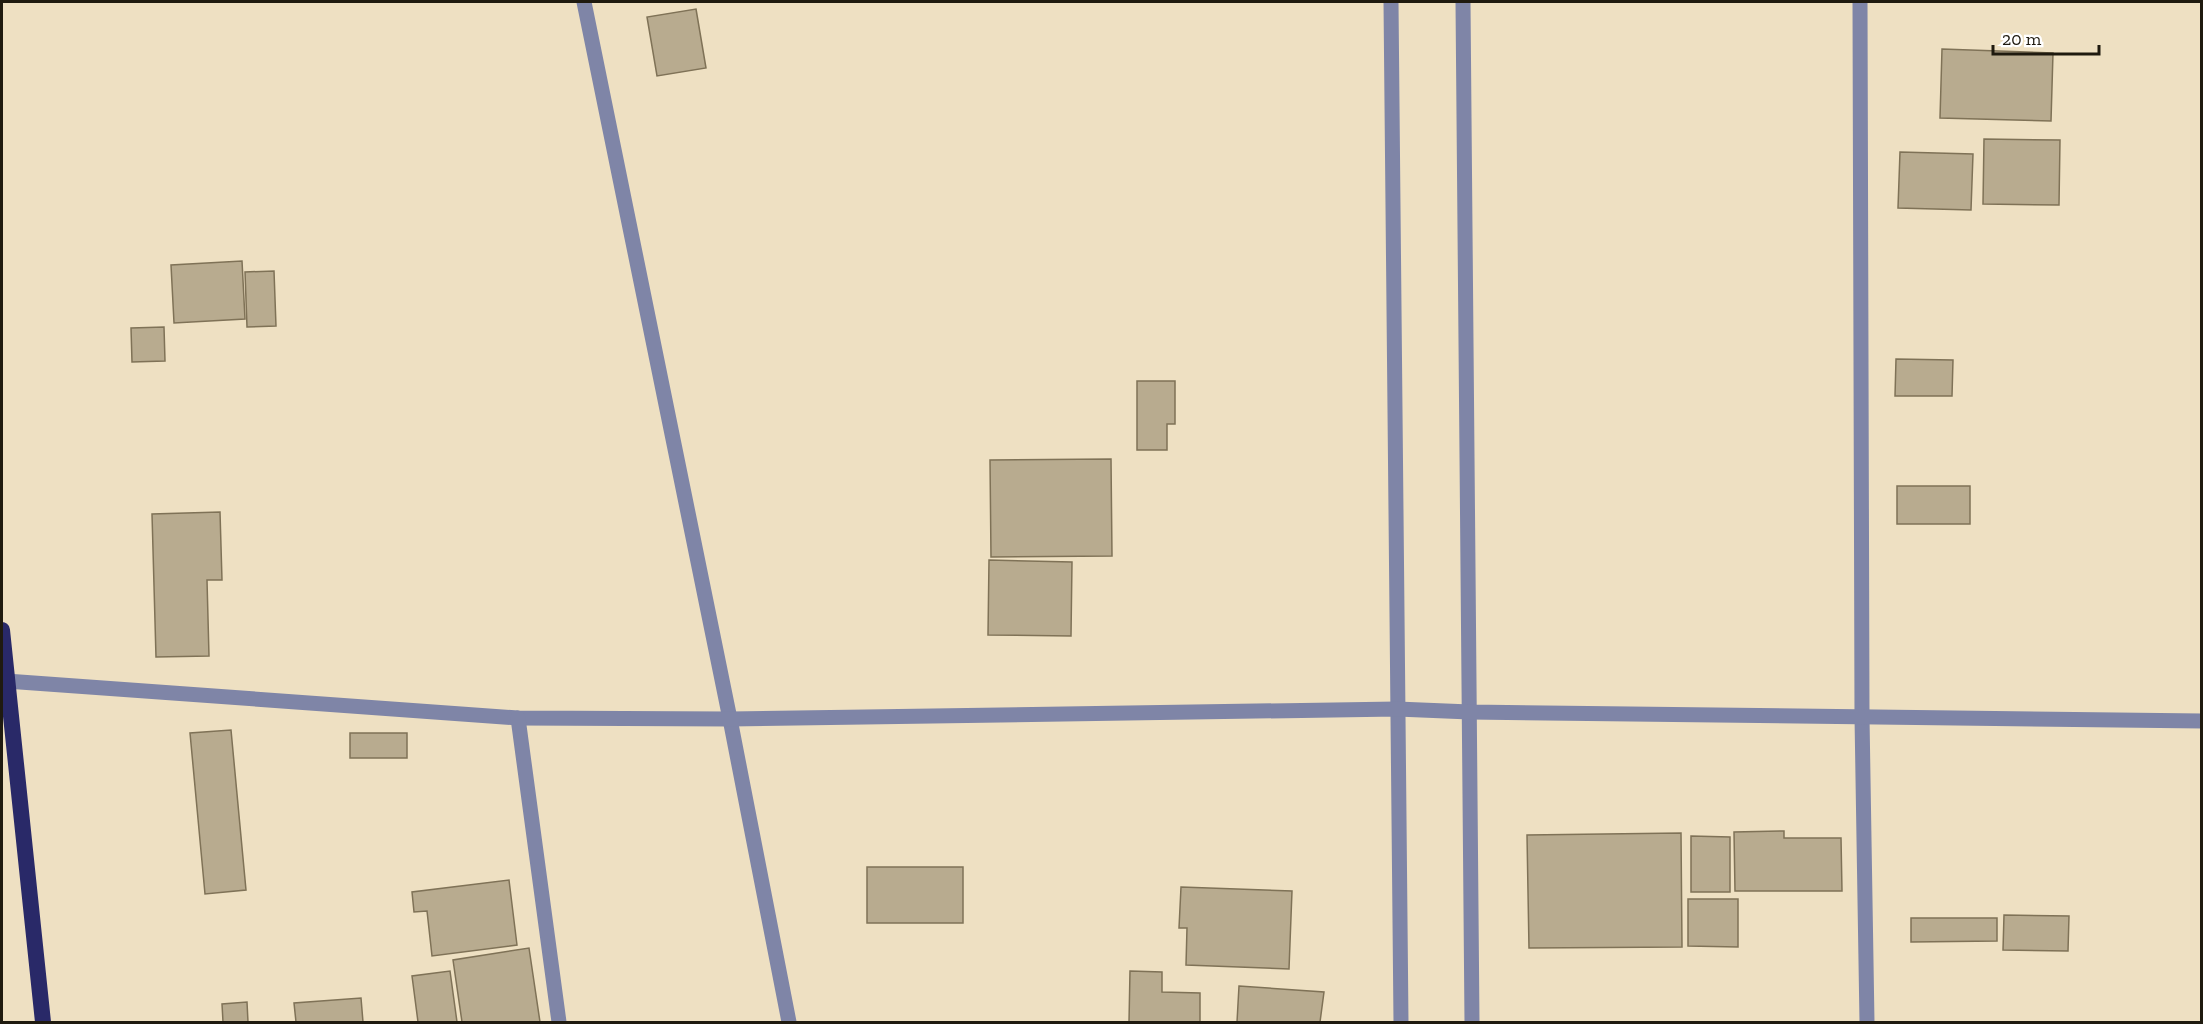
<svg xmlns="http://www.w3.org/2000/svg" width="2203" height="1024" font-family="'Zilla Slab',serif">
<rect width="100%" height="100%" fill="#eee0c2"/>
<g fill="#b8ab8f" stroke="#7f7257" stroke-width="1.5">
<path d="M696,9L706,68L657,76L647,17Z"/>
<path d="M1942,49L2053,53L2051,121L1940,118Z"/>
<path d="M1984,139L2060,140L2059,205L1983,204Z"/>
<path d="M1900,152L1973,154L1971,210L1898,208Z"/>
<path d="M242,261L245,319L174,323L171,265Z"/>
<path d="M274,271L276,326L247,327L245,272Z"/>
<path d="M164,327L165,361L132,362L131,328Z"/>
<path d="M1896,359L1953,360L1952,396H1895Z"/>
<path d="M1137,381H1175V424H1167V450H1137Z"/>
<path d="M1111,459L1112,556L991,557L990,460Z"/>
<rect x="1897" y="486" width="73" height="38"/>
<path d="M220,512L222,580H207L209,656L156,657L152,514Z"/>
<path d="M989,560L1072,562L1071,636L988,635Z"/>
<path d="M231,730L246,890L205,894L190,733Z"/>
<rect x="350" y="733" width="57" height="25"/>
<path d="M1784,831V838H1841L1842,891H1735L1734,832Z"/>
<path d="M1681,833L1682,947L1529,948L1527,835Z"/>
<path d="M1691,836L1730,837V892H1691Z"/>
<rect x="867" y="867" width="96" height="56"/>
<path d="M509,880L517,945L432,956L427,911L414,912L412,892Z"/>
<path d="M1181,887L1292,891L1289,969L1186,965L1187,928H1179Z"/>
<path d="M1688,899H1738V947L1688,946Z"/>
<path d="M2004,915L2069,916L2068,951L2003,950Z"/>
<path d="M1911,918H1997V941L1911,942Z"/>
<path d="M529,948L540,1022H462L453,960Z"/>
<path d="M450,971L457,1022H418L412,976Z"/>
<path d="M1130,971L1162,972V992L1200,993V1022H1129Z"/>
<path d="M1239,986L1324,992L1320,1022H1237Z"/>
<path d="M361,998L363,1022H296L294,1003Z"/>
<path d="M247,1002L248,1022H223L222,1004Z"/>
</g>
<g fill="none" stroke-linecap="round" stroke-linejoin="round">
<g stroke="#7f85a7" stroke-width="15">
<path d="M584,2L730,719L789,1022"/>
<path d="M1391,2L1401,1022"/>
<path d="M1463,2L1472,1022"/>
<path d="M1860,2L1862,717L1867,1022"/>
<path d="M6,681L518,718L730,719L1397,709L1470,712L2202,721"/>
<path d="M518,718L559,1022"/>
</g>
<path stroke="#292968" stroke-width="16" d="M2,630L43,1022"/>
</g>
<rect width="2203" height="1024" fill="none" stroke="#1f1a0f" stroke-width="6"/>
<path d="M1993 45v9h106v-9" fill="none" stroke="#1f1a0f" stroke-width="3"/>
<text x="2002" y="45" font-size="18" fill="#1f1a0f" stroke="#ffffff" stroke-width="4.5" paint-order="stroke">20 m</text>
</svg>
